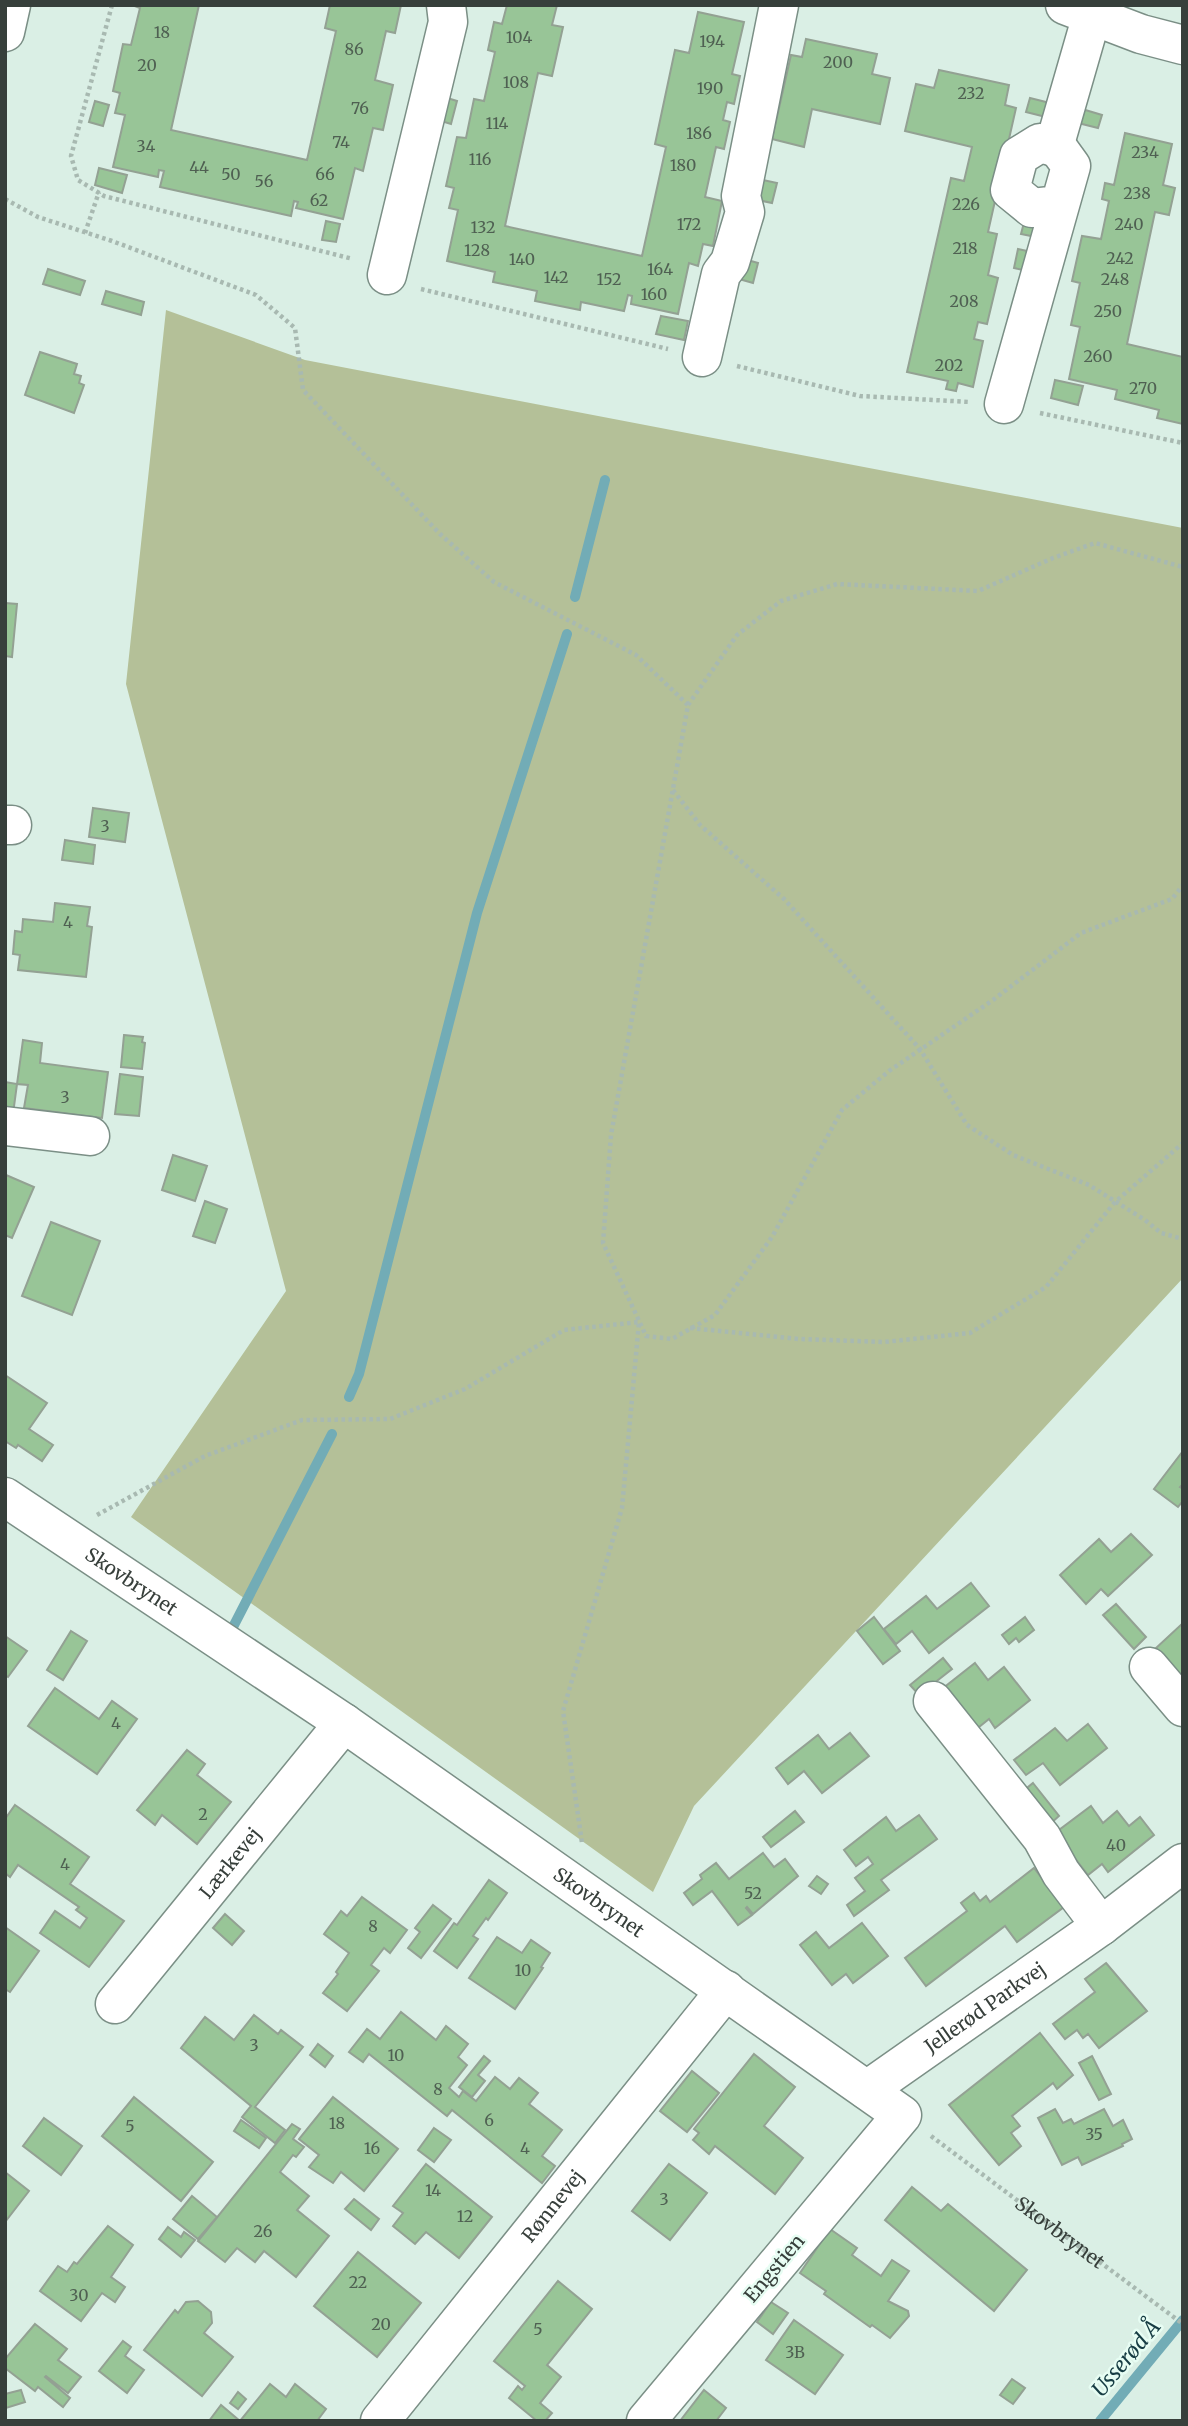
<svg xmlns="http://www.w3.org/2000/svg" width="1188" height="2426" font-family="Merriweather,serif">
<rect width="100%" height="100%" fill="#daefe5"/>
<path fill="#b4c098" d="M166,310L305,360L1183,528V1278L694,1806L653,1892L131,1517L286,1291L126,684Z"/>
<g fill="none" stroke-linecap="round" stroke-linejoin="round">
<g stroke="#72acb6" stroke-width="10">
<path d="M575,597L605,480"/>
<path d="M349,1397L359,1374L477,913L567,634"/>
<path d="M232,1629L332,1434"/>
<path d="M1100,2421L1183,2320"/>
</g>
</g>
<g fill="#98c597" stroke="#93a193" stroke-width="2">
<path d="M132,5H199L171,130L307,160L336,31L325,28L330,5H401L395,33L386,31L375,80L393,85L383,130L373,128L363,171L355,168L343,219L296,208L298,202L294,201L291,216L160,187L164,171L159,170L158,177L113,167L125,115L115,113L120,93L113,91L123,44L131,45L140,8Z"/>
<path d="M507,5H557L552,25L563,27L552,76L538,73L505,226L642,256L666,147L655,144L675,50L689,53L698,12L744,22L732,74L740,76L734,104L727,102L723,120L730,122L724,149L716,147L705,197L722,201L713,246L703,244L698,266L689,263L678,314L631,304L632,296L628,295L624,311L581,302L580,310L535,301L537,291L493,282L495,272L447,261L458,210L449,208L454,188L446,186L457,137L466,138L474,99L484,101L495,52L488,50L494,22L502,24Z"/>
<path d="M806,39L877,54L872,74L890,78L880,124L812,109L804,147L772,139L791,55L802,57Z"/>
<path d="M939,70L1009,85L1005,105L1016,108L988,232L997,234L988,275L998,278L987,324L978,322L974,339L983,341L973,387L958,383L956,391L946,389L948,381L907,372L951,178L964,181L972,147L905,131L916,84L934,88Z"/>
<path d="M444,97L457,101L451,124L438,120Z"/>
<path d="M1030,98L1050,103L1046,117L1026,112Z"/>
<path d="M95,101L109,105L103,126L89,122Z"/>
<path d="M1082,109L1102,115L1098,128L1078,123Z"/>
<path d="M1125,133L1172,144L1163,185L1175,188L1169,215L1155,212L1127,344L1183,357V424L1157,418L1159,410L1115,399L1117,390L1069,379L1080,327L1071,325L1080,283L1072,281L1082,236L1101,239L1109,201L1102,199L1105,183L1114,185Z"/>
<path d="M99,168L127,175L122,193L95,185Z"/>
<path d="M763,180L777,183L772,203L758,200Z"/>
<path d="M1026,215L1040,218L1036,237L1021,234Z"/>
<path d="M326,221L340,224L336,242L322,240Z"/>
<path d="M1018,249L1032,252L1028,271L1014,268Z"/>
<path d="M744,259L758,263L753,283L739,279Z"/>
<path d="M48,269L85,281L80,295L43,284Z"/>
<path d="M106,291L144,302L141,315L102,304Z"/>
<path d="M661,316L688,321L684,340L656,334Z"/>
<path d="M40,352L77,364L74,374L81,376L79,383L84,385L74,413L25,395Z"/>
<path d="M1055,380L1083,386L1078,405L1051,398Z"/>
<path d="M5,603L17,604L12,657L5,656Z"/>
<path d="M93,808L129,813L125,842L89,837Z"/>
<path d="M65,840L95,845L93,864L62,860Z"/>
<path d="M55,903L90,907L87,926L92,927L86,977L18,970L20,955L13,954L15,931L22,932L23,919L53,922Z"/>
<path d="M124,1035L143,1037L142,1042L145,1043L142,1069L121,1067Z"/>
<path d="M23,1040L42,1043L40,1063L108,1072L102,1118L24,1108L28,1085L17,1084Z"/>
<path d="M120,1074L143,1077L139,1116L115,1114Z"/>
<path d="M5,1082L17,1084L13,1114L5,1113Z"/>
<path d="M173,1155L207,1166L195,1201L162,1190Z"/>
<path d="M6,1175L34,1187L12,1238L5,1235Z"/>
<path d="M205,1201L227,1209L215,1243L193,1236Z"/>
<path d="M51,1222L100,1241L72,1315L22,1296Z"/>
<path d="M5,1375L47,1403L29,1429L53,1445L42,1461L18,1445L16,1448L5,1441Z"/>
<path d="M1183,1451V1484L1180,1487L1183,1489V1501L1178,1507L1154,1489Z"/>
<path d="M1131,1534L1152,1555L1108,1596L1101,1589L1086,1604L1060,1575L1099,1539L1111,1552Z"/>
<path d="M971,1583L989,1606L929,1653L912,1631L896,1644L884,1629L926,1596L937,1609Z"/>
<path d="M1116,1604L1146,1637L1134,1649L1103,1615Z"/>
<path d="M874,1617L900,1651L883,1664L857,1631Z"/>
<path d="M1025,1617L1034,1630L1019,1642L1016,1638L1009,1644L1002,1635Z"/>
<path d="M1183,1623V1673L1180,1675L1156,1648Z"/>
<path d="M71,1631L87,1641L63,1680L47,1670Z"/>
<path d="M5,1636L27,1651L8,1677L5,1675Z"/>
<path d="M943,1658L952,1669L919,1695L910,1685Z"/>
<path d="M975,1663L988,1680L1004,1667L1030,1700L995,1728L989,1719L974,1731L942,1689Z"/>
<path d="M55,1688L99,1719L112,1701L137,1719L97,1774L28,1726Z"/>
<path d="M1088,1724L1107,1748L1060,1785L1043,1763L1026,1775L1014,1760L1055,1728L1067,1741Z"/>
<path d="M850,1733L869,1756L822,1793L804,1771L788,1784L776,1768L818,1735L829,1749Z"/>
<path d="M187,1750L205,1764L197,1775L231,1802L197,1844L162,1815L155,1825L137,1810Z"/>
<path d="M1033,1783L1059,1816L1049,1825L1022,1792Z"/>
<path d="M15,1805L89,1857L70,1884L124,1921L89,1967L40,1933L55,1911L80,1928L87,1918L76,1910L79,1907L18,1865L10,1877L5,1873V1819Z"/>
<path d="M1091,1806L1103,1823L1117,1811L1129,1826L1140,1817L1154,1835L1108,1872L1102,1864L1088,1875L1055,1833Z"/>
<path d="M795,1811L804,1822L771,1847L763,1837Z"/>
<path d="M919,1815L937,1839L881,1880L889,1890L854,1916L847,1905L865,1891L855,1878L873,1864L868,1857L856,1866L844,1850L886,1817L896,1831Z"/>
<path d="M763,1853L774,1867L785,1859L798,1876L753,1914L747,1907L746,1908L752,1915L738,1925L712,1891L693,1905L684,1893L702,1879L700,1875L716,1863L729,1879Z"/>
<path d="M1034,1868L1064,1907L1017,1942L1005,1926L926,1986L905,1958L967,1911L961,1903L974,1893L980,1901L986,1896L990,1902Z"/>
<path d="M817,1876L828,1884L821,1894L809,1886Z"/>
<path d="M489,1880L507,1893L488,1920L486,1918L473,1936L478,1939L457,1968L434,1951L454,1923L457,1925Z"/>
<path d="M362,1897L407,1930L390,1953L384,1948L371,1965L379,1971L347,2011L323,1993L338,1974L336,1972L349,1953L324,1934L341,1911L347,1916Z"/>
<path d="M433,1905L451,1919L421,1958L408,1948L420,1932L415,1928Z"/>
<path d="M225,1914L244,1931L232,1945L213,1928Z"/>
<path d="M862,1923L888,1956L853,1983L846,1974L832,1985L800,1945L816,1932L829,1948Z"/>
<path d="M5,1927L39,1951L10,1992L5,1989Z"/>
<path d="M497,1937L522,1953L531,1940L550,1953L541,1967L543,1968L515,2009L469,1978Z"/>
<path d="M1106,1963L1147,2011L1099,2048L1088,2034L1083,2038L1077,2030L1065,2039L1053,2024L1095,1992L1085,1979Z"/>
<path d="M401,2012L436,2040L446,2026L468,2044L458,2057L467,2065L449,2088L459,2097L463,2091L476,2101L495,2077L510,2089L519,2078L538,2093L529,2104L562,2130L542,2156L555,2166L542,2183L452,2110L447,2116L369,2054L363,2062L349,2052L367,2029L380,2039Z"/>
<path d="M254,2015L278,2034L281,2030L303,2047L255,2107L285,2130L275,2143L242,2117L251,2106L181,2048L205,2017L234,2040Z"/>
<path d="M1040,2033L1073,2075L1057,2089L1053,2083L1012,2116L1020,2126L1011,2133L1021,2146L999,2165L949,2105Z"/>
<path d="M318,2044L333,2056L325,2067L310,2055Z"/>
<path d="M754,2054L795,2087L764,2126L803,2158L775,2194L715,2146L709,2154L693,2140L699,2133L694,2129Z"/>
<path d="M484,2056L490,2061L478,2075L485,2081L472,2097L459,2087Z"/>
<path d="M1092,2056L1111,2094L1099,2100L1079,2063Z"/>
<path d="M692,2071L719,2093L687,2132L660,2111Z"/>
<path d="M134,2097L213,2162L181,2201L102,2136Z"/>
<path d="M333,2097L398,2149L364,2191L341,2172L333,2183L309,2167L319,2155L299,2139Z"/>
<path d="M1055,2109L1063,2123L1071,2119L1074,2124L1104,2109L1113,2126L1123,2120L1132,2139L1122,2144L1123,2146L1082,2165L1078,2157L1062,2165L1038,2118Z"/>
<path d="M44,2118L82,2146L61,2175L23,2146Z"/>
<path d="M241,2120L266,2138L259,2148L234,2131Z"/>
<path d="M292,2124L300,2129L293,2139L304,2147L296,2157L293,2155L280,2172L309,2196L297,2210L329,2236L296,2277L264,2251L255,2262L237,2248L225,2262L198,2241Z"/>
<path d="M434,2128L451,2140L434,2162L418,2150Z"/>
<path d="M426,2164L492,2217L459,2258L426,2232L415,2244L393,2226L403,2213L393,2206Z"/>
<path d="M669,2164L707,2193L670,2240L632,2211Z"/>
<path d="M5,2172L29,2191L5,2222Z"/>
<path d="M912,2187L941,2211L948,2204L1027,2270L994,2311L885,2220Z"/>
<path d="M192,2196L217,2217L198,2239L173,2219Z"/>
<path d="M354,2199L379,2219L371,2230L345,2209Z"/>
<path d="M108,2226L133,2245L111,2277L125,2287L115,2302L102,2293L81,2321L40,2291L58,2266L67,2272L74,2262L77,2264Z"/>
<path d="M168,2227L181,2237L184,2232L195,2240L181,2257L159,2239Z"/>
<path d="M830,2229L857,2248L852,2255L881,2276L892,2260L909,2271L888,2301L908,2311L909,2316L890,2338L872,2325L870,2327L824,2294L826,2291L800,2273Z"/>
<path d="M358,2252L421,2303L377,2357L314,2306Z"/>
<path d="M558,2281L592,2309L547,2365L561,2377L540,2403L552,2413L545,2421H537L509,2398L518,2386L522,2390L525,2386L494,2361Z"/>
<path d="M198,2301L211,2312L212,2323L204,2333L233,2357L202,2396L144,2350L175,2310L178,2313L186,2302Z"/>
<path d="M771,2302L788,2313L773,2334L757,2322Z"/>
<path d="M794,2320L843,2355L815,2394L766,2360Z"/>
<path d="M35,2324L67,2349L58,2360L81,2377L68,2393L46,2376L45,2377L70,2398L63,2407L38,2387L35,2391L5,2368V2359Z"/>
<path d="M123,2341L131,2347L125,2356L144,2370L127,2393L99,2371Z"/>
<path d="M1012,2379L1025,2388L1013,2404L1000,2395Z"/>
<path d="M270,2384L286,2397L295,2384L326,2409L317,2421H209L221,2405L240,2421Z"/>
<path d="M21,2390L25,2402L6,2408L5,2394Z"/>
<path d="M704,2390L726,2408L716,2421H680Z"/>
<path d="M238,2392L246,2399L238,2409L230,2403Z"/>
</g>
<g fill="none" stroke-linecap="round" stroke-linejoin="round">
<g stroke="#7b8f86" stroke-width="41">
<g id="minor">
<path d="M1065,5L1141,34L1183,45"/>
<path d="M5,32L11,5"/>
<path d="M1054,147L1092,15"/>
<path d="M387,275L448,22L446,5"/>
<path d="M702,357L721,274L730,262L745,212L741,196L779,5"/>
<path d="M1004,404L1071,166L1058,148L1040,143L1019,156L1010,190L1032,208L1060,205"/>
<path d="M5,825H12"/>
<path d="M5,1126L90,1136"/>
<path id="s2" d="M5,1497L344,1723L902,2115L646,2421"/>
<path d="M1149,1667L1183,1707"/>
<path d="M933,1701L1042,1838L1061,1873L1101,1926"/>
<path id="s3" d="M115,2004L344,1723"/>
<path id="s4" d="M867,2090L1101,1926L1183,1863"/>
<path id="s5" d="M380,2421L726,1990"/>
</g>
</g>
<g stroke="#a8b9b1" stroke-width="4.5" stroke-dasharray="3.5 3.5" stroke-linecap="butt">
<path d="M112,5L71,156L78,180L104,196L353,259"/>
<path d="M5,199L38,217L112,241L256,295L295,328L303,390L440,534L494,582L636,655L688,705L611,1135L603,1243L646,1336L672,1339L715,1315L772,1237L842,1110L889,1071L993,1000L1081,933L1172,899L1183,885"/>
<path d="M85,233L99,192"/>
<path d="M421,289L668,349"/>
<path d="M737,366L860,396L970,402"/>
<path d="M1040,413L1183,443"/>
<path d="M688,705L737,635L781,601L837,584L978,591L1053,558L1095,543L1183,567"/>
<path d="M673,790L700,825L784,899L920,1049L967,1125L1013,1155L1089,1185L1145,1220L1161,1233L1183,1239"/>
<path d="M690,1328L799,1339L884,1342L970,1333L1046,1287L1115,1202L1183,1143"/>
<path d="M97,1515L205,1456L302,1420L390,1419L465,1389L564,1330L639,1322L622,1508L563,1711L582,1843"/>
<path id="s1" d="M931,2136L1183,2324"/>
</g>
<use href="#minor" stroke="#fff" stroke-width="38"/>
</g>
<g text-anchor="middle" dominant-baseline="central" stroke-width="5" stroke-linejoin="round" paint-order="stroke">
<g font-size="16" fill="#4f6052">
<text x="162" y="32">18</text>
<text x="519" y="37">104</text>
<text x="712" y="41">194</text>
<text x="354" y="49">86</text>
<text x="838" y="62">200</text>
<text x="147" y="65">20</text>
<text x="516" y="82">108</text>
<text x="710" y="88">190</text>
<text x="971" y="93">232</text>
<text x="360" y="108">76</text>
<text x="497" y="123">114</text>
<text x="699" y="133">186</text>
<text x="341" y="142">74</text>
<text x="146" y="146">34</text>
<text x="1145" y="152">234</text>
<text x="480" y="159">116</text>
<text x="683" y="165">180</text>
<text x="199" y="167">44</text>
<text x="231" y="174">50</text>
<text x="325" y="174">66</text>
<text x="264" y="181">56</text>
<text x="1137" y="193">238</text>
<text x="319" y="200">62</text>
<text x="966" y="204">226</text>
<text x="689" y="224">172</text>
<text x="1129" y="224">240</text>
<text x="483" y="227">132</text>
<text x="965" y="248">218</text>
<text x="477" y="250">128</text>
<text x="1120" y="258">242</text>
<text x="522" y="259">140</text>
<text x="660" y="269">164</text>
<text x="556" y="277">142</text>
<text x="609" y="279">152</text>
<text x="1115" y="279">248</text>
<text x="654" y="294">160</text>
<text x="964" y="301">208</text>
<text x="1108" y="311">250</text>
<text x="1098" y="356">260</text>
<text x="949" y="365">202</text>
<text x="1143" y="388">270</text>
<text x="105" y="826">3</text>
<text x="68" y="922">4</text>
<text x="65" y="1097">3</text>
<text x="116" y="1723">4</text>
<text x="203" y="1814">2</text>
<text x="1116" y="1845">40</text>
<text x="65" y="1864">4</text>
<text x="753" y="1893">52</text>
<text x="373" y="1926">8</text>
<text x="523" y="1970">10</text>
<text x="254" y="2045">3</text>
<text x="396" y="2055">10</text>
<text x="438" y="2089">8</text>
<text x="489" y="2120">6</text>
<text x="337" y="2123">18</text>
<text x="130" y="2126">5</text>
<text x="1094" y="2134">35</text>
<text x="372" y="2148">16</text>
<text x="525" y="2148">4</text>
<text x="433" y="2190">14</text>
<text x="664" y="2199">3</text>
<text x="465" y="2216">12</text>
<text x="263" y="2231">26</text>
<text x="358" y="2282">22</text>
<text x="79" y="2295">30</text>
<text x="381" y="2324">20</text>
<text x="538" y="2329">5</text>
<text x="795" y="2352">3B</text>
</g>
<g font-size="19" fill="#373f3b" stroke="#e7fdf3">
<text stroke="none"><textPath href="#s2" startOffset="152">Skovbrynet</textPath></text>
<text stroke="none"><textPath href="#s3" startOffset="182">Lærkevej</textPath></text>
<text stroke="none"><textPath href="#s2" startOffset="719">Skovbrynet</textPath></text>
<text stroke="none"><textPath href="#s4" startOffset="144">Jellerød Parkvej</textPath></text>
<text stroke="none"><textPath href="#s5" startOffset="276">Rønnevej</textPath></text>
<text stroke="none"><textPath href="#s1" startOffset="161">Skovbrynet</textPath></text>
<text transform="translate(774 2268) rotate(-50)">Engstien</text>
</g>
<g font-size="21" font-style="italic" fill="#163c43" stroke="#e7fdf3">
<text transform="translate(1126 2358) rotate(-50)">Usserød Å</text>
</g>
</g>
<rect width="1188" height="2426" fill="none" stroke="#373f3b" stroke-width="14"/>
</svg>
